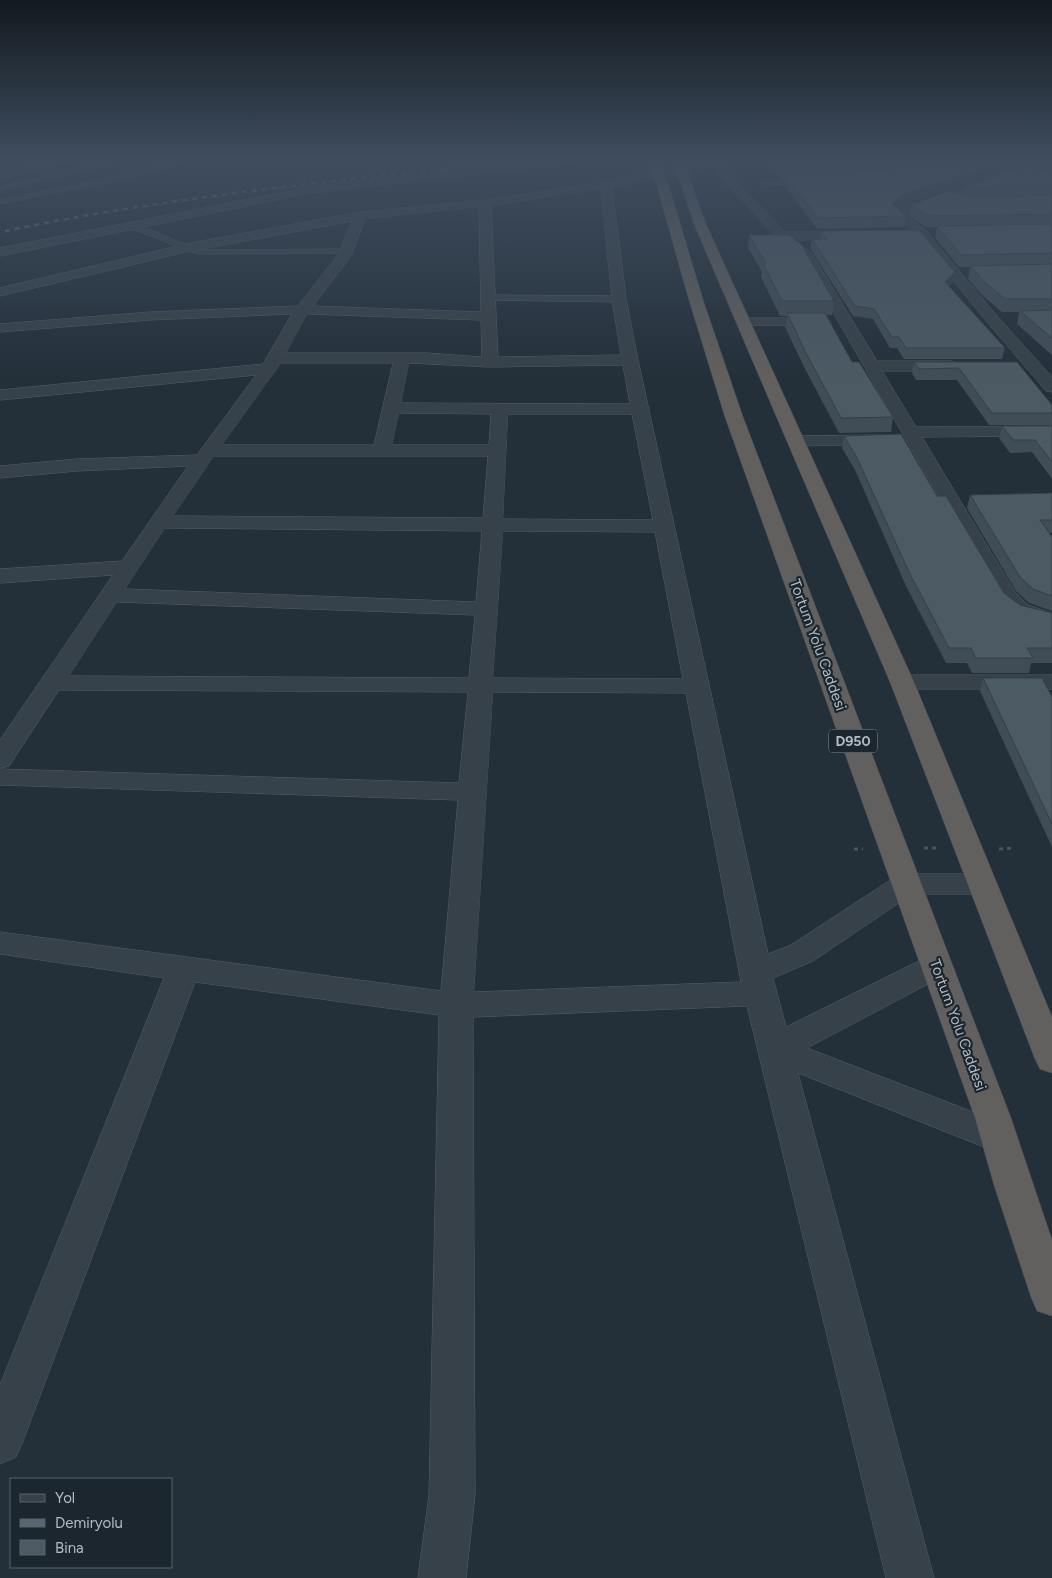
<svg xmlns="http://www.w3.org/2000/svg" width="1052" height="1578" font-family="Figtree,sans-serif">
<rect width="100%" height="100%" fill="#232f39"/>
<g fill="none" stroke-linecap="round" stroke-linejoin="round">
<g stroke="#555f67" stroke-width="1">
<g id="service">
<path d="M117,159H130L0,191V187Z"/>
<path d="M184,159H196L110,182L0,204V200L110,178Z"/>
<path d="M766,181H810L814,183L810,185L764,184L762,183Z"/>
<path d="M128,223H134L198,250L346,249L350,251L346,253L197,254L128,227Z"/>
<path d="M489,295L619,296L624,299L619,302L486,300V296Z"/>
</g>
</g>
<g stroke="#555f67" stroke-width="1">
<g id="minor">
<path d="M547,159H582L577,162L311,193L0,256V248L311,187Z"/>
<path d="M712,159H734L722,164L726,171L785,232H862L864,235L862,238L858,239L795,240L812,254L877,361H951L957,363L959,366L957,369L951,371H882L916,427L1052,426V436L922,437L1015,592L1028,605L1052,613V627C1029,621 1012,618 997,599L801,256L778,239L717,174L713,166L612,187L626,299L638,360L768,954L791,945L895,877L906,874H982L993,877L997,884L993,891L982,894H912L813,961L773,978L786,1027L925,958L936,954L947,958L952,966L947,974L807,1048L1012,1127L1017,1138L1012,1149L999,1153L798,1073L934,1578H886L747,1006L473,1017L475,1495L466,1578H418L429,1495L439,1015L195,982L23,1441L16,1457L0,1464V1385L164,978L0,954V932L441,991L458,800L0,785V769L459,783L468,692L59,690L9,766L0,768V740L113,575L0,583V569L122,561L188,466L77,471L0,478V466L77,459L197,455L256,375L0,400V390L263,364L292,314L150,320L0,332V324L150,312L298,306L338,255L352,221L186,252L0,296V288L186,244L360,212L485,200L606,182ZM601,189L612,299L621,355L498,357L491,206ZM479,207L481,312L313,306L351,256L365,219ZM307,314L481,320L482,357L426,353H286ZM281,363H393L374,445H222ZM409,363L490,367L623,365L630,404L401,403ZM399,413L491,414L489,445H392ZM508,414H632L653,520L503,519ZM214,456H488L483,518L173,516ZM165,528L482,531L476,602L125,589ZM503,531L655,532L683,679L493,678ZM117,602L475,615L469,678L69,676ZM493,692L686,693L741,982L474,992Z"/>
<path d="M863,159H878L861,168L866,175H874L933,159H952L874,181C863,181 852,180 850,167Z"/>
<path d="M1024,168L1052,175V181L1024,174L906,215L926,231L997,316L1052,377V392L1046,391L987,322L918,237L893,215L900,208Z"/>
<path d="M744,318H823L828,319L830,322L828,325L823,326L739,325L737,322L739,319Z"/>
<path d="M880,435L886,436L889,440L886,444L796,446L790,445L787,441L790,437L796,436Z"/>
<path d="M902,675H1052V689H902L893,687L890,682L893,677Z"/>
</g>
</g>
<g stroke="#555f67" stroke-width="1">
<g id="tertiary">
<path d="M57,159H77L0,179V173Z"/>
<path d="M972,159H991L1024,168L1052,166V172L1024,174Z"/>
</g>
</g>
<g stroke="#424c54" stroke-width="1">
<g id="trunk">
<path d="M684,174L689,177L706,224L914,682L1052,1017V1073L1040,1069L1035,1059L890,682L694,224L679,177Z"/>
<path d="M662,180L668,183L703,300L743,417L1011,1118L1052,1240V1316L1037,1311L1031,1297L994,1185L975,1118L725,417L689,300L656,183Z"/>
</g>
</g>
<g stroke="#455858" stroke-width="3" stroke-dasharray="4 4" stroke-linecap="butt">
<path d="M924,848H938"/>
<path d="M854,849H863"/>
<path d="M999,849L1015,848"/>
</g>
<use href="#service" fill="#374149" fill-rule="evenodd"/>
<use href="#minor" fill="#374149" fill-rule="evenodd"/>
<use href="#tertiary" fill="#374149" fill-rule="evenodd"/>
<use href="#trunk" fill="#62605e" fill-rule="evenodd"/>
<g stroke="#596570" stroke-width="2.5">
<path id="rail" d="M0,232C175,195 354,179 532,159"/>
</g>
<use href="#rail" stroke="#1c262e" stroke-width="2" stroke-dasharray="5" stroke-linecap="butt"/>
<g stroke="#424c54" stroke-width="12" stroke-linecap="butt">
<g id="trunk-bridge">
<path d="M653,159L662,183"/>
<path d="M675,159L684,177"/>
</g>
</g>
<use href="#trunk-bridge" stroke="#62605e" stroke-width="12"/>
</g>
<g fill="#414d56">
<path d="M765,159H859L853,164V166L852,174L866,172L864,169L865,159H1052V165L1027,166L1052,171V355L1017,324L1019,312H1002L982,295L968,279L970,267H959L935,238L937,227H925L910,216L912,205L964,195L965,186L1024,166L1010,162L1008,171L899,206L898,208L906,216L904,227L817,229L786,187L787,179H780Z"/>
<path d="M821,231L953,282L949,286L1005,348L1002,359H904L897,348H890L873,319L853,316L810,248L812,239H820Z"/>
<path d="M749,235L834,301L832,315H826L852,362L893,417L891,432L839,433L804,367L785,327L787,316H780L761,277L762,272L748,248Z"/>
<path d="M914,362H1017L1052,405V425H989L957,380H916L912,373Z"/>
<path d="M1002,426H1052V479L1032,452L1010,453L999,438Z"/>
<path d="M844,436L937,496L1004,593L1020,605L1052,613V663H1031L1029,673H972L967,663H946L906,586L855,470L842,448Z"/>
<path d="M1052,493V533H1049L1052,537V611L1029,603L1016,591L967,508L970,495Z"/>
<path d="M983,678L1052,697V847L980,691Z"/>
</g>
<g fill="#353f46">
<path d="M849,159H859L848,166Z"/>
<path d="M889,159H924L874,173L875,163Z"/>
<path d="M1010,161L1008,171L899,206L891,215L893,204L901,195Z"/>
<path d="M955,272L953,282L943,291L945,282Z"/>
</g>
<g fill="#4c5a64" stroke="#353f46">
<path d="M774,159H851L853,166L781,169Z"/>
<path d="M866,159H889L875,163H868Z"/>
<path d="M924,159H1004L1010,161L901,195L893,204L906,216L818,218L787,176L844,175L863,171L876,172Z"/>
<path d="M1026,166L1052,171V186L973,187L965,186Z"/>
<path d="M948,191L973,197L1052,195V214L927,216L912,205Z"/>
<path d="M1052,224V253L961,255L937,226Z"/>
<path d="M919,230L955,272L945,282L1005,348H906L899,337H892L874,309L855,306L812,239H827L821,231Z"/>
<path d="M749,235H789L801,244L834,301H782L763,264H766Z"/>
<path d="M1052,264V299H1005L985,282L970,266Z"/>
<path d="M1052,310V338L1020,311Z"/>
<path d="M787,313H825L852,362H859L893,417L841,418L806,353Z"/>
<path d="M914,362H1017L1052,405V413H992L959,368L919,369Z"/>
<path d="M1002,426H1052V462L1035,440H1013Z"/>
<path d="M901,434L937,496H946L1004,593L1020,605L1052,613V648H1027L1033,658H976L971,648H949L909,572L857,458L844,436Z"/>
<path d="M1052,493V520H1040L1052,537V596L1033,589L1020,577L970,495Z"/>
<path d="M983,678H1042L1052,697V824Z"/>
</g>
<linearGradient id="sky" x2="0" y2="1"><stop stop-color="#131a1f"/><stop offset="0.42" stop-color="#3f4d5f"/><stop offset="1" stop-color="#3f4d5f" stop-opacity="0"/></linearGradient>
<rect width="1052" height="380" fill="url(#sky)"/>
<g text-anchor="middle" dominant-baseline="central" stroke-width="4.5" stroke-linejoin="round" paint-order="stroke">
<rect fill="#1c262e" stroke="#858f98" stroke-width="1" x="829" y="729.5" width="48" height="23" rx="4"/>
<g font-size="14" font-weight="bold" fill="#b2bcc5">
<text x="853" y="741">D950</text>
</g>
<g font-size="15" fill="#b2bcc5" stroke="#1c262e">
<text transform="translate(818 645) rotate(70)">Tortum Yolu Caddesi</text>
<text transform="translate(958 1025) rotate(70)">Tortum Yolu Caddesi</text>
</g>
</g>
<rect x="10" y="1478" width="162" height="90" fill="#1c262e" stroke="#58626a"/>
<rect x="20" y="1494" width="25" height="8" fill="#374149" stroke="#58626a"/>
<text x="55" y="1503" font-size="15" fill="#b2bcc5">Yol</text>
<rect x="20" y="1519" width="25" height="8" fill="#596570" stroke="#58626a"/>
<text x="55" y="1528" font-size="15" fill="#b2bcc5">Demiryolu</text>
<rect x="20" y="1540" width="25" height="15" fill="#4c5a64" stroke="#58626a"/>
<text x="55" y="1553" font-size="15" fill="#b2bcc5">Bina</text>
</svg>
